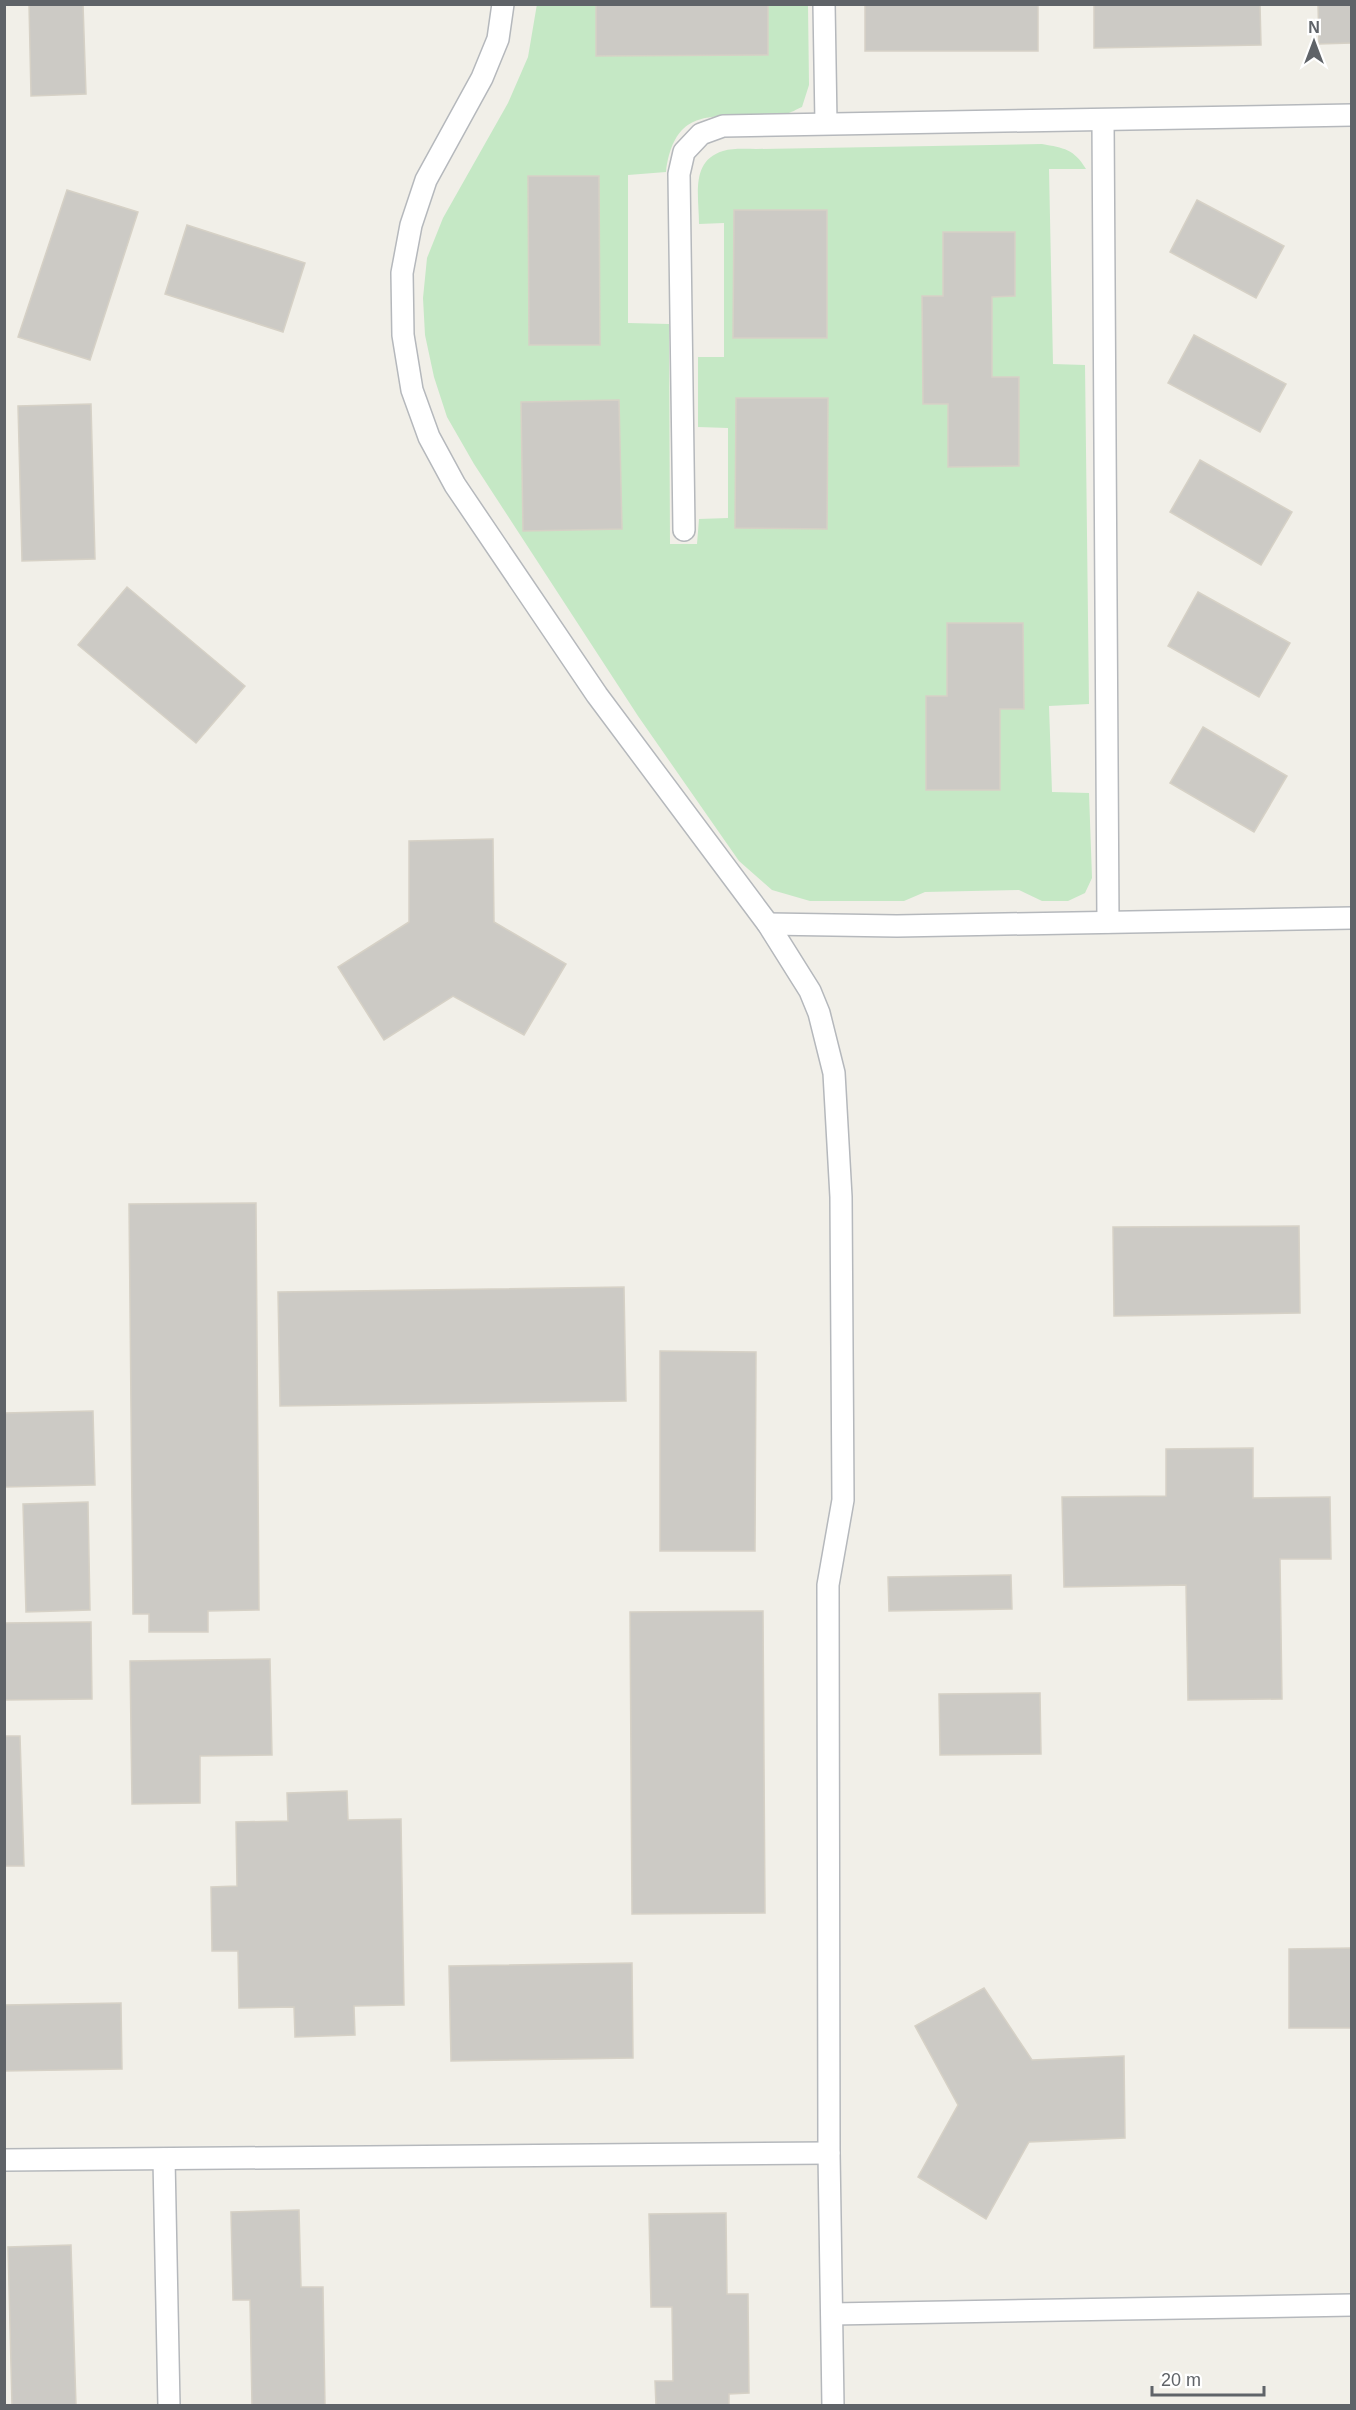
<svg xmlns="http://www.w3.org/2000/svg" width="1356" height="2410" font-family="Helvetica,sans-serif">
<rect width="100%" height="100%" fill="#f1efe8"/>
<path fill="#c5e8c5" d="M537,4L808,5L809,85L802,107C797,109 791,113 785,114C731,125 676,93 666,172L628,175V323L669,324L670,544H697L699,519L728,518V428L698,427V357H724V223L699,224C699,196 690,161 723,151C733,148 746,149 756,149L1042,144C1064,148 1074,149 1086,169H1049L1053,364L1085,365L1089,704L1049,706L1052,792L1089,793L1092,878L1085,893L1068,901H1042L1019,890L925,892L904,901H810L772,890L739,861L638,716L474,464L447,417L434,377L425,335L423,298L427,258L443,218L508,103L528,57Z"/>
<g fill="#cccac5" stroke="#d6d1c6" stroke-width="1.5">
<path d="M29,4H83L86,94L31,96Z"/>
<path d="M596,4H768V55L596,56Z"/>
<rect x="865" y="4" width="173" height="47"/>
<path d="M1094,4H1260L1261,45L1094,48Z"/>
<path d="M1318,4H1352V43L1319,44Z"/>
<path d="M528,176H599L600,345H529Z"/>
<path d="M67,190L138,212L90,360L18,337Z"/>
<path d="M1197,200L1284,246L1256,298L1170,252Z"/>
<path d="M734,210H827V338H733Z"/>
<path d="M187,225L305,263L283,332L165,294Z"/>
<path d="M943,232H1015V296L992,297V377H1019V466L948,467V404H923L922,296H943Z"/>
<path d="M1194,335L1286,384L1260,432L1168,383Z"/>
<path d="M736,398H828L827,529L735,528Z"/>
<path d="M619,400L622,529L523,531L521,402Z"/>
<path d="M91,404L95,559L22,561L18,406Z"/>
<path d="M1200,460L1292,512L1261,565L1170,512Z"/>
<path d="M127,587L245,686L196,743L78,645Z"/>
<path d="M1198,592L1290,643L1259,697L1168,646Z"/>
<path d="M947,623H1023L1024,709H1000V790H926V696H947Z"/>
<path d="M1203,727L1287,776L1254,832L1170,783Z"/>
<path d="M493,839L494,922L566,964L524,1035L453,996L384,1040L338,967L409,922V841Z"/>
<path d="M256,1203L259,1610L208,1611V1632H149V1614H133L129,1204Z"/>
<path d="M1299,1226L1300,1313L1114,1316L1113,1227Z"/>
<path d="M624,1287L626,1401L280,1406L278,1292Z"/>
<path d="M660,1351L756,1352L755,1551H660Z"/>
<path d="M93,1411L95,1485L4,1487V1413Z"/>
<path d="M1253,1448V1498L1330,1497L1331,1559H1280L1282,1699L1188,1700L1186,1585L1064,1587L1062,1497L1166,1496V1449Z"/>
<path d="M88,1502L90,1610L26,1612L23,1504Z"/>
<path d="M1011,1575L1012,1609L889,1611L888,1577Z"/>
<path d="M763,1611L765,1913L632,1914L630,1612Z"/>
<path d="M91,1622L92,1699L4,1700V1623Z"/>
<path d="M270,1659L272,1755L200,1756V1803L132,1804L130,1661Z"/>
<path d="M1040,1693L1041,1754L940,1755L939,1694Z"/>
<path d="M4,1736H20L24,1866H4Z"/>
<path d="M347,1791L348,1820L401,1819L404,2005L354,2006L355,2035L295,2037L294,2007L239,2008L238,1951H212L211,1887L237,1886L236,1822L288,1821L287,1793Z"/>
<path d="M1352,1948V2028H1289V1949Z"/>
<path d="M632,1963L633,2058L451,2061L449,1966Z"/>
<path d="M984,1988L1032,2060L1124,2056L1125,2138L1029,2142L986,2219L918,2177L958,2105L915,2026Z"/>
<path d="M121,2003L122,2069L4,2071V2005Z"/>
<path d="M299,2210L301,2287H323L325,2406H252L250,2300H233L231,2212Z"/>
<path d="M726,2213L727,2294H748L749,2393L729,2394V2406H656L655,2381H673L672,2307H651L649,2214Z"/>
<path d="M71,2245L76,2406H12L8,2247Z"/>
</g>
<g fill="none" stroke-linecap="round" stroke-linejoin="round">
<g stroke="#b5b8bc" stroke-width="24">
<g id="lane">
<path d="M503,4L498,39L482,78L426,180L411,225L402,273L403,335L412,390L429,437L455,485L597,695L768,924L810,991L819,1013L834,1073L841,1197L843,1500L828,1585L829,2153L833,2406"/>
<path d="M824,4L826,123"/>
<path d="M1103,120L1108,922"/>
<path d="M684,530L679,174L684,152L701,134L723,126L1352,115"/>
<path d="M768,924L897,926L1352,918"/>
<path d="M164,2159L169,2406"/>
<path d="M4,2160L829,2153"/>
<path d="M832,2314L1352,2305"/>
</g>
</g>
<use href="#lane" stroke="#fff" stroke-width="21"/>
</g>
<rect width="1356" height="2410" fill="none" stroke="#5f6368" stroke-width="12"/>
<g transform="translate(1314 42)" stroke="#ffffff" stroke-width="4.5" paint-order="stroke">
<path d="M0-4.5L10 22L0 15L-10 22Z" fill="#5f6368"/>
<text y="-9" font-size="16" font-weight="bold" text-anchor="middle" fill="#5f6368">N</text>
</g>
<path d="M1152 2386v9h112v-9" fill="none" stroke="#5f6368" stroke-width="3"/>
<text x="1161" y="2386" font-size="18" fill="#5f6368" stroke="#ffffff" stroke-width="4.5" paint-order="stroke">20 m</text>
</svg>
